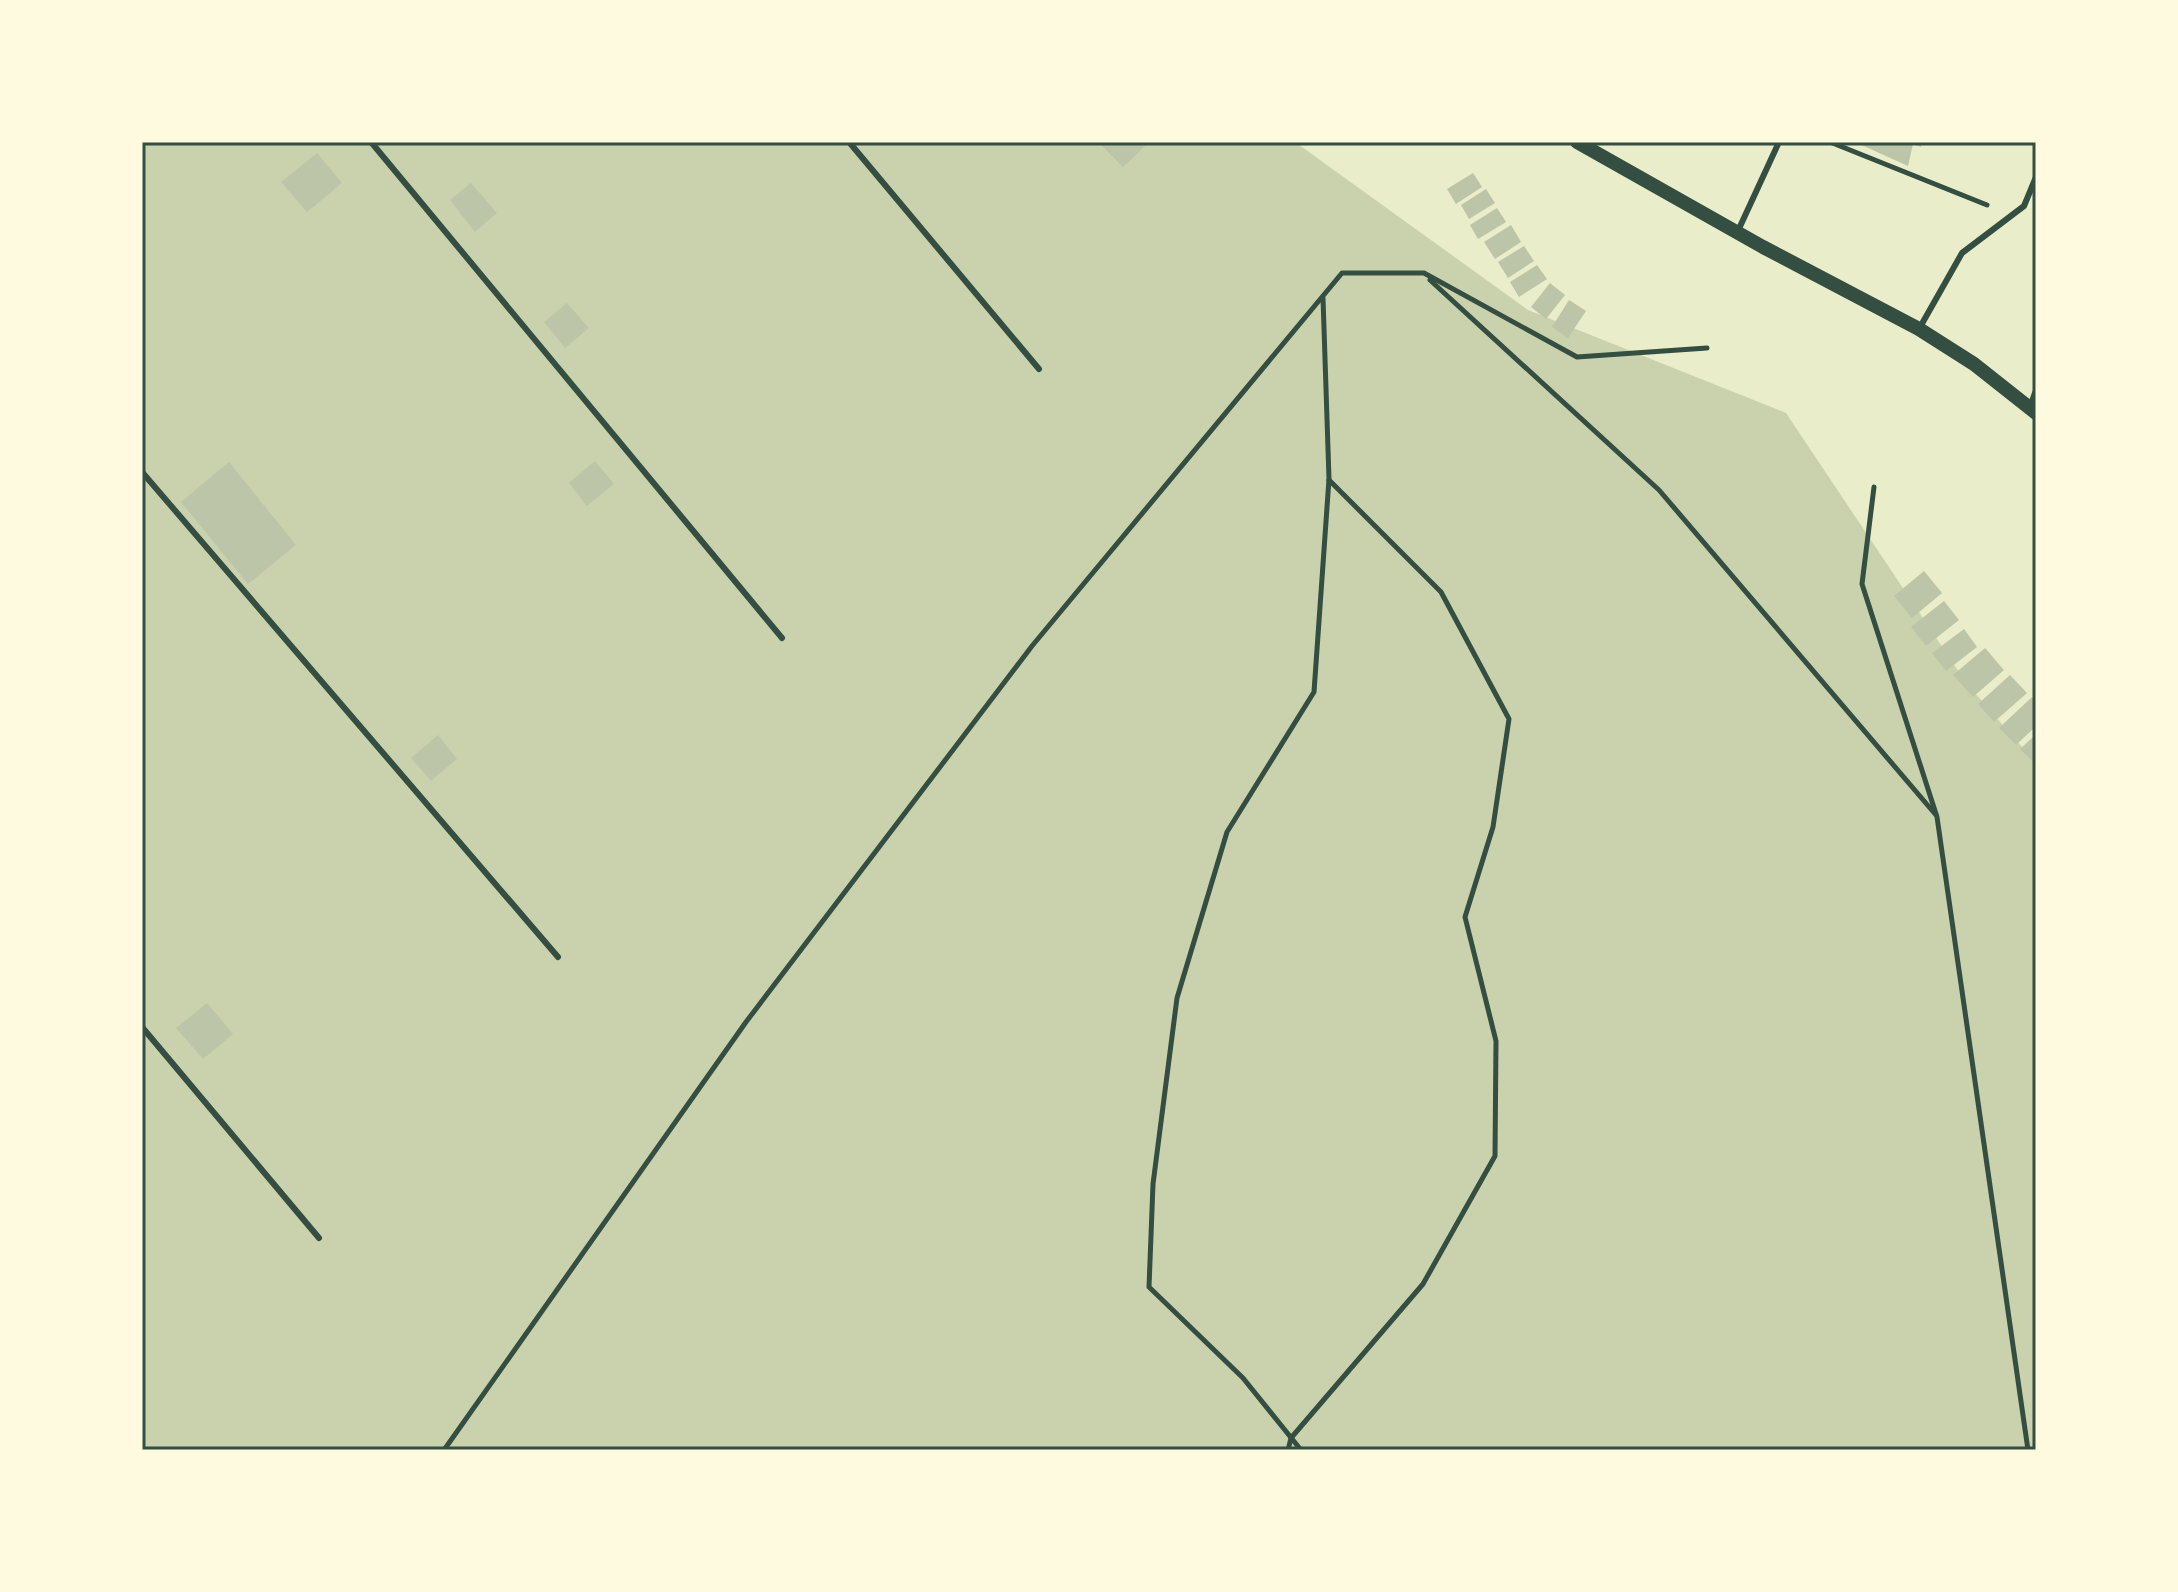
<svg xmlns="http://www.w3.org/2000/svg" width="2178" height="1592" font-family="'Source Sans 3',sans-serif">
<rect width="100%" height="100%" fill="#e9edc9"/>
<path fill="#cad2ad" d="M142,142H1295L1528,310L1786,413L1967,684L2036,763V1450H142Z"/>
<g fill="#bcc5a7">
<path d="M1098,142H1149L1123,167Z"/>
<path d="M1855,142H1922L1921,147L1913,144L1908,166Z"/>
<path d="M317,153L342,183L307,212L281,182Z"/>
<path d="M1473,173L1482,187L1456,204L1447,189Z"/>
<path d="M471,183L497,213L475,232L450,200Z"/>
<path d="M1486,189L1495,203L1469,219L1461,205Z"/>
<path d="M1497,208L1506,222L1478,239L1470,225Z"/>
<path d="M1511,225L1521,242L1495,259L1484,242Z"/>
<path d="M1524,246L1534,261L1508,278L1498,262Z"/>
<path d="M1537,265L1547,279L1519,297L1510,282Z"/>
<path d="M1550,283L1565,295L1546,319L1531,307Z"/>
<path d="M1569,300L1586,311L1568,338L1552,327Z"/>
<path d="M567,303L589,328L565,348L544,322Z"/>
<path d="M595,461L614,484L587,506L569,483Z"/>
<path d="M229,462L296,545L248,584L181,502Z"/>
<path d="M1924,571L1942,593L1912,618L1894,596Z"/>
<path d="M1944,601L1959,620L1926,646L1911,627Z"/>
<path d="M1964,629L1977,647L1946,671L1932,653Z"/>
<path d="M1985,648L2004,670L1973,697L1953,675Z"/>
<path d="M2010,675L2027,693L1994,722L1978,704Z"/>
<path d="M2032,697L2036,701V726L2016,745L1999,728Z"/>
<path d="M2036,734V761L2034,763L2020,749Z"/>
<path d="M438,735L457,759L431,781L411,758Z"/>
<path d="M207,1003L233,1034L203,1059L176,1028Z"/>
</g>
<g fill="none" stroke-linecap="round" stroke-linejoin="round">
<g stroke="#344e41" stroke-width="5">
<path d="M1830,142L1987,205"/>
<path d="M1430,280L1659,490L1936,815"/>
<path d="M1874,487L1862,584L1937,817L2028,1450"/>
<path d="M444,1450L746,1022L1032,646L1342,273H1424L1577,357L1707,348"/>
<path d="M1288,1450L1291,1438L1423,1284L1495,1156L1496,1041L1465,917L1493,827L1509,719L1441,592L1329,480"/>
<path d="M1301,1450L1243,1378L1149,1287L1153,1184L1177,998L1227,832L1314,692L1329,479L1323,298"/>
</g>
<g stroke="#344e41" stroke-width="6">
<path d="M371,142L782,638"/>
<path d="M849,142L1039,369"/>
<path d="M1737,233L1779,142"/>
<path d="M1919,329L1962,253L2024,206L2036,177"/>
<path d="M142,472L558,957"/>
<path d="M142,1027L319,1238"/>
</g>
<path stroke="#344e41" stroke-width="8" d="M2031,407L2036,393"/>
<path stroke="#344e41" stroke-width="14" d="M1577,142L1763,247L1919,329L1974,364L2036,413"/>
</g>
<rect width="2178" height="1592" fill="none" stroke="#fefae0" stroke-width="288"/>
<rect x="144" y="144" width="1890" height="1304" fill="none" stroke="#344e41" stroke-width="3"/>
</svg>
